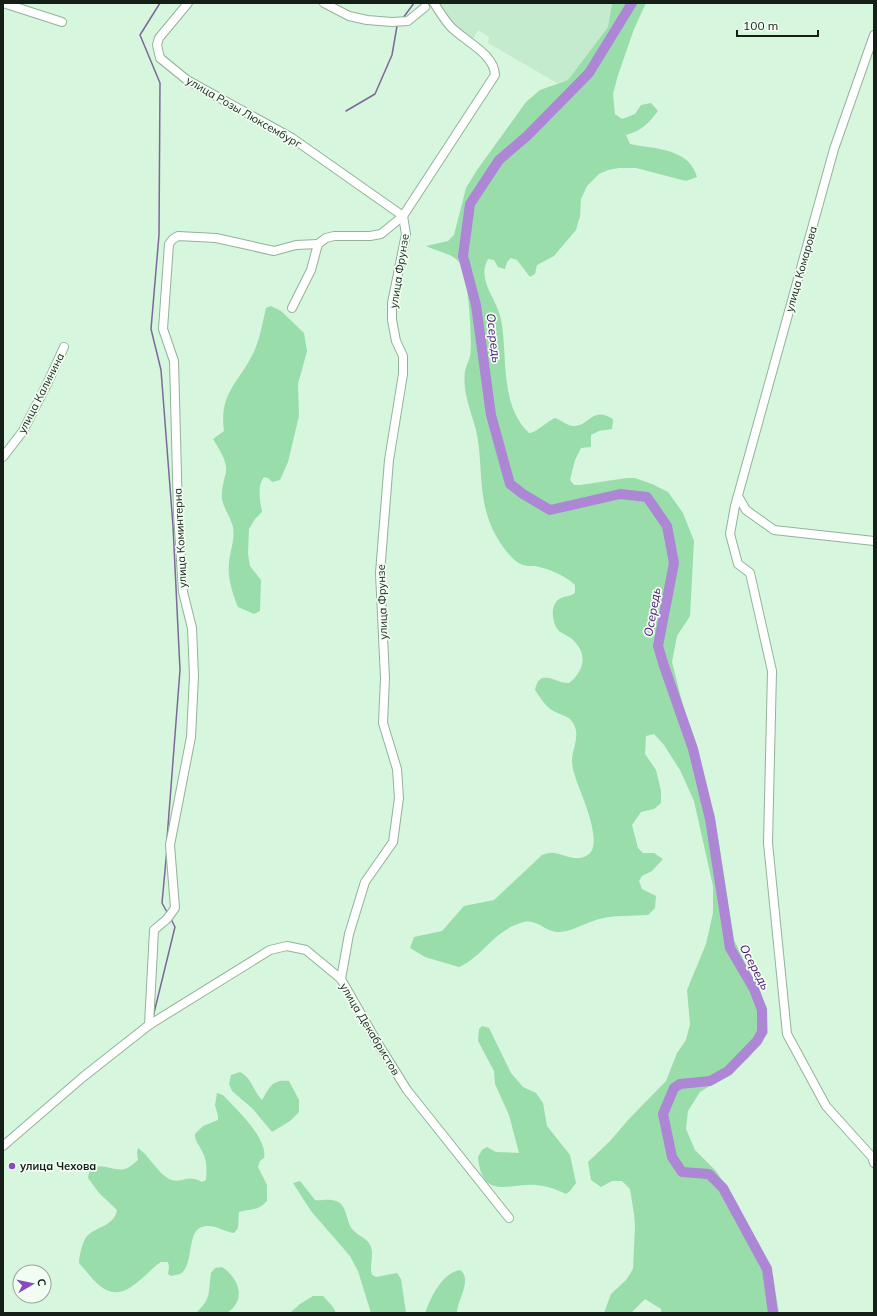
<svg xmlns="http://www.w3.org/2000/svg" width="877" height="1316" font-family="Mulish,sans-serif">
<rect width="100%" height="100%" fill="#d6f6dd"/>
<path fill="#c5ebce" d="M439,3H612L608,27L568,80L557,83L488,43L489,37L478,30L473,39L454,25Z"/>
<g fill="#99ddab">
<path d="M612,3H646L634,29L618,75L613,94L615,114L622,119L635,114L641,105L651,103L658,111C648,124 641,131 626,135L630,144C655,149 689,148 697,177L686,181L636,168H619L608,170L599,174L587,186L581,199L580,216L576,230L554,256L537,265L535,274L530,277L517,260L511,258L507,262L505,269L498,267L494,260L488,259C476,280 497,299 501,319C508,355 499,405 529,433C536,433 546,422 555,418C562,420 568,427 575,426C590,425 592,406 613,419L612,429L599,431L591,435V447L581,448L575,460L570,480L574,485H580L627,478H635L652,484L668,492L683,513L694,541L690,616L677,636L672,662L682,702L699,758L715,817L734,940L767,1008L768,1033L749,1057L734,1071L700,1092L688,1111L686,1129L695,1150L716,1171L731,1194L760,1248L773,1276L779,1313H661V1309L645,1299L631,1313H604L611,1294L626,1280L633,1269L635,1226L634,1214L630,1189L622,1181H612L601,1187L591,1180L588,1162L610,1141L629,1119L666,1081L677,1053L686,1040L690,1024L687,990L706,944L713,913V886L694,801L680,770L664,745L654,734L646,736L645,754L656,770L661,791V803L654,809L641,812L632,825L638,848L643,853H654L663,859L652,871L642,876L639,881L642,889L656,896L655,908L648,915C631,916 614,915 599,919C587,922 569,933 558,932C545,932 538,919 524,922C493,930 484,956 459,967L425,957L410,948L414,937L442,931L464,906L494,900L542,855C546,854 550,852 554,853C566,855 578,863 589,854C603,843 582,796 577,782C575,776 572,768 572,761C572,749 581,735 573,723C569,715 559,715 552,710C545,706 540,697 535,690C540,666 555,684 569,683C584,671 588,655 574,641C570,636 564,635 559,631C552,624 550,606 558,600C562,596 570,597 575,593V585C565,575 549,569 535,566C531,566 526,566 523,565C510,561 494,535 490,523C478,493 483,461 476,430C471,411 462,391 465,371C466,366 469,361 470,356C473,343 468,279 462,266C455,253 437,252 426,246L448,241L454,235L466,188L477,170L526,102L540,90L568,80L608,27Z"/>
<path d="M271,306L281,311L304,333L307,351L298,384L299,416L288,462L280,480L272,482L268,478L264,477C257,485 260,501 262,512L255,519L249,529L248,554L250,566L261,580L260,611L254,614L238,607C233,596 227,576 229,563C230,551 235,541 233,527C231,518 223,507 222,499C221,490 224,481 226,472C228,462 218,447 213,439L224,431C218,389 244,380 257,344C261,333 263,320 266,308Z"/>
<path d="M482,1026L489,1028L511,1073L523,1087L536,1093L543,1103L547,1126L570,1155L576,1183L570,1191L566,1194C556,1189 547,1186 536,1185C509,1183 482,1201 478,1157L482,1150L487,1147L496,1152L519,1153L509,1115L495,1084L494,1071L478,1041L479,1029Z"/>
<path d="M240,1072C252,1078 253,1091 262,1100C270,1087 272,1079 289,1081L299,1100V1112L290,1121L272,1132L253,1109L232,1091L229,1084L231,1075Z"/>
<path d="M217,1093L223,1095C236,1109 268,1138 264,1158L260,1161L258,1167L267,1185V1201C256,1212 252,1208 239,1212L238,1228L234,1233C225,1232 216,1225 207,1226C184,1226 196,1265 180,1274C178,1275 173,1275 171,1276L168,1274L169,1267L168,1262H161C153,1267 148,1274 140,1280C111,1306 99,1286 79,1263C79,1256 82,1245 85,1239C93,1226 114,1228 117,1210L99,1193L88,1178C91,1156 111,1172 125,1169C130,1167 134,1163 138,1160L137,1153L138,1148C149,1155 160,1177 172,1180C184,1183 187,1174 202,1182L206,1180C207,1170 207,1160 202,1151C199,1144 195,1142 195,1134L203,1126L218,1120V1116L215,1105Z"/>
<path d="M300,1181L315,1200C321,1201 325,1199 331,1200C349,1201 344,1220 353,1230C359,1237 368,1238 371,1247C374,1256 369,1265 372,1275L376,1277L397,1273L401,1279L406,1313H371L358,1271L350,1256L311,1211L293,1183Z"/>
<path d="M222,1267C239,1278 247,1300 227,1313H196C212,1298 208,1293 211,1273L215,1268Z"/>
<path d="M460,1270C473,1279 457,1301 457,1313H425C431,1297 442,1273 460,1270Z"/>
<path d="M313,1296H323L333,1307L336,1313H290L300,1304Z"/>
</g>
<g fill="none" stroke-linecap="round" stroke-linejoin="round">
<g stroke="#7f679c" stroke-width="1.5">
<path d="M160,3L140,35L160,83L159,235L151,329L161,370L173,526L180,670L167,839"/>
<path d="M403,18L414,3"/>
<path d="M346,111L375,94L392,55L397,26"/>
<path d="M167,849L162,903L168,914"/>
<path d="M153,1017L175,927L171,919"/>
</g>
<path stroke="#ad86d5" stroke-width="10" d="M632,3L589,73L527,136L499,160L470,204L463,256L476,305L491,415L510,484L523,494L550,510L620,494L647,497L667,526L674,563L658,646L664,666L693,749L710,819L730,948L754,989L762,1010V1032L757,1041L728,1071L710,1081L680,1084L674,1088L663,1114L672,1157L682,1172L709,1174L723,1188L767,1269L773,1313"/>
<g stroke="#94b29b" stroke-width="10">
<g id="minor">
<path d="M3,3L62,22"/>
<path d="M188,3L159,38L157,45L160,58L187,80L292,138L403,216"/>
<path d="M324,3L349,16L367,20L392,22L408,21L425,7"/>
<path d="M874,35L834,149L735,506L730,534L738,564L750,573L772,671L768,843L787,1034L826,1106L872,1157L874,1163"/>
<path d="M292,308L311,270L318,244L326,238L334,236H370L381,234L403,216L495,75C494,53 464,41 450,26C444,19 439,11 434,3"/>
<path d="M3,457L23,431L48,382L64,347"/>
<path d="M738,496L746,510L774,530L874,541"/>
<path d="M341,979L349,934L365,882L393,842L399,798L397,769L383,723L385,678L380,573L389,460L403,374V356L396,341L392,320V303L406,234L403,216"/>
<path d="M149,1025L154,930L167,919L175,908L170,845L191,737L194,676L192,628L183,592L178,513L174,361L163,329L169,244L173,239L178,236L216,238L274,251L296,245L318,244"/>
<path d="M3,1146L83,1077L149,1025L270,950L287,946L306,950L341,979L377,1042L407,1090L509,1218"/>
</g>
</g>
<use href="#minor" stroke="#fff" stroke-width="8"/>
</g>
<circle fill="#894ac0" stroke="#f1fdf3" stroke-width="1.5" cx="12" cy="1166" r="4"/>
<g text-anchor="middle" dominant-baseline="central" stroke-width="3.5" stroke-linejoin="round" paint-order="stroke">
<g font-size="11" fill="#142017" stroke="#f1fdf3">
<text transform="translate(244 112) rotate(30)">улица Розы Люксембург</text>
<text transform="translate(801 269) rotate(-74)">улица Комарова</text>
<text transform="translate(399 271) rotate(-81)">улица Фрунзе</text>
<text transform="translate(41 393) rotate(-63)">улица Калинина</text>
<text transform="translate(180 538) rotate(-93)">улица Коминтерна</text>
<text transform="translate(382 602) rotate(-92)">улица Фрунзе</text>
<text transform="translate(370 1029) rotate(59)">улица Декабристов</text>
</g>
<g font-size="11" font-weight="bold" fill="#142017" stroke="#f1fdf3" text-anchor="start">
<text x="20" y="1166">улица Чехова</text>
</g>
<g font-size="12" font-style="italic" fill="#470e6f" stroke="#f1fdf3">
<text transform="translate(494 338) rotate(83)">Осередь</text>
<text transform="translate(652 612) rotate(-80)">Осередь</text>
<text transform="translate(755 967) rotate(62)">Осередь</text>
</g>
</g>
<rect width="877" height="1316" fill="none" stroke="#142017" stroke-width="8"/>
<g transform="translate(32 1284) rotate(81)"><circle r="19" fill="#f1fdf3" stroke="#99a59b"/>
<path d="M0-3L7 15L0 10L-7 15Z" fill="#894ac0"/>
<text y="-6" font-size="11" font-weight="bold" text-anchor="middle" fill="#142017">С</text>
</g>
<path d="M737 30v6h81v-6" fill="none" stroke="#142017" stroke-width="2"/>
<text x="743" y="30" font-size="12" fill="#142017" stroke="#f1fdf3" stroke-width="3" paint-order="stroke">100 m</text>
</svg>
